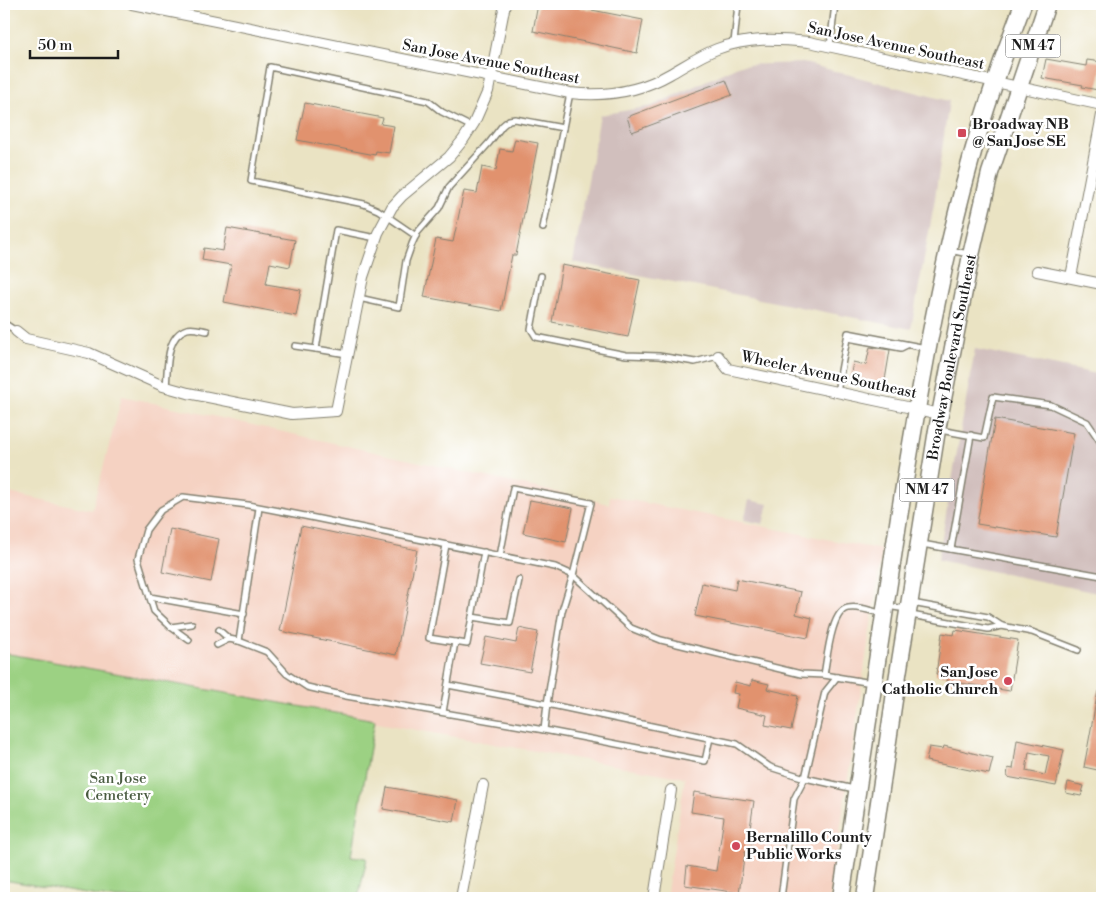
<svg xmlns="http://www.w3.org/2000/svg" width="1106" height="902" font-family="'Libre Bodoni',serif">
<rect width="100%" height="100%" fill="#fff"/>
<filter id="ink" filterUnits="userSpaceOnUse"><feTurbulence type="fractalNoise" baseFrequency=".02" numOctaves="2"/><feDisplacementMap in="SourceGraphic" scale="10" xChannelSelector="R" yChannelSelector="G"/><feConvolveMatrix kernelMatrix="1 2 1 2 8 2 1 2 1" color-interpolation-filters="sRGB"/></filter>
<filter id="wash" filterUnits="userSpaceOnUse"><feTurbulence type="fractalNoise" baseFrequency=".0096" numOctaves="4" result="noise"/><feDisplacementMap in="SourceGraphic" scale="20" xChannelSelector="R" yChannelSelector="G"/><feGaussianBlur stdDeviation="1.12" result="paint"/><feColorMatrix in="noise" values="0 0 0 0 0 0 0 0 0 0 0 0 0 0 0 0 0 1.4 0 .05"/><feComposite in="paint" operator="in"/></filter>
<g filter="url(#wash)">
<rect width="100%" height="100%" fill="#eae3c3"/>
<path fill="#f5d2c2" d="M122,396L609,504L610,496L882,550L830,898H666L685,778L4,656V492L92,510Z"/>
<g fill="#d1bfbd">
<path d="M804,63L949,101L934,205L911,329L573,262L600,115L652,106L740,65Z"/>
<path d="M975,349L1102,375V594L938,560Z"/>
<path d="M749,500L768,504L763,524L744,520Z"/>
</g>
<path fill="#9cd183" stroke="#5c7650" d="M4,653L375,720L351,856L367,858L358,898H109L4,880Z"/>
<g id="blocks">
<g fill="#e1926e" fill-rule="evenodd">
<path d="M538,4H561L643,20L637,53L533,31Z"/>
<path d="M1046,59L1086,66L1087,60L1102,62L1098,90L1082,87L1083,85L1042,78Z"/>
<path d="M726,80L732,95L632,132L627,117Z"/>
<path d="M305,103L383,118L381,124L394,126L389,153L376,151L375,155L297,140Z"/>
<path d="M515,139L538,143L516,255H512L501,311L424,297L436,239L453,242L464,191L477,193L482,167L496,170L500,149L512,151Z"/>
<path d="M227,228L295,240L290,267L270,263L266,284L301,290L296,316L224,302L231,265L202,260L204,248L223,251Z"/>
<path d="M562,265L640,280L628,337L552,322Z"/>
<path d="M870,347L890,350L884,386L850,379L853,362L866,365Z"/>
<path d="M995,419L1074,433L1056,537L977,524Z"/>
<path d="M530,500L573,508L566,542L523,533Z"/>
<path d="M301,526L417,550L396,655L280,631Z"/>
<path d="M170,529L219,539L211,582L162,572Z"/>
<path d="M737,579L801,592L796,614L812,618L808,638L695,616L702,583L735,590Z"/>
<path d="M519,628L538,632L530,672L480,663L486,637L516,643Z"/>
<path d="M955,630L1018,640L1010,691L947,681V675L936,674L942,633L954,635Z"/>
<path d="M752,680L769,684L767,689L798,696L791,730L765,725L767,715L736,708L739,694L733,693L735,682L751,686Z"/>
<path d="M1098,691L1102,692V771L1084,767Z"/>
<path d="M1017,740L1064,750L1056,786L1007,777L1008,768L1013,769ZM1029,752L1049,756L1045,775L1026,771Z"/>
<path d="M944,746L993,758L989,774L926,761L929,747L943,749Z"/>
<path d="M1068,782L1084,786L1081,796L1066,793Z"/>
<path d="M387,787L458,800L454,822L383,809Z"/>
<path d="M694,792L754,801L748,842L752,843L750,853L745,852L739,893L685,885L687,866L716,871L724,817L691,812Z"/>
</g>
</g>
</g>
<g filter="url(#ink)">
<use href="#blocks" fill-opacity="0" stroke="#838070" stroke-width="1"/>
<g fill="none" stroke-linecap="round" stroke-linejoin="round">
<g stroke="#838070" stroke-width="8">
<g id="lane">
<path d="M734,43L738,4"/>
<path d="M830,46L835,4"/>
<path d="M543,228L570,93"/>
<path d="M416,236L378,210L364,204L251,181L270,67L428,101L442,112L472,127"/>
<path d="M950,250L968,254"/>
<path d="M541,276L531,329L536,337L626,355L659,356L695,362L718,356"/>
<path d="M359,298L399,307L406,261L412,244L417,233L439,208L449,187L489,143L502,126L509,120L515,119L563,128"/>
<path d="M4,323L16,331"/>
<path d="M848,338L901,348L907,345"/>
<path d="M295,346L316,349"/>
<path d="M347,354L316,349L336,230L376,238"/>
<path d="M166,387C168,369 165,336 187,329C193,327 201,330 207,331"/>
<path d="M837,392L848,333L926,348"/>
<path d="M940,430L984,438L993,397L1051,405L1087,422L1102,444"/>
<path d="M922,544L1102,576"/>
<path d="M446,545L429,638L467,644L484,552"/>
<path d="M951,549L971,435"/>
<path d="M150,597L244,614"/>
<path d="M887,606L906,609"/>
<path d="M911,615L988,629L1002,626L988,617L912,603"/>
<path d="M472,617L510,623L519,580"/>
<path d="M192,624L171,627L154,611L138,559L146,530L161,510L183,497L248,505L300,515L555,567L573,575L591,503L513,488L500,556"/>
<path d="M1002,626L1032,632L1078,650"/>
<path d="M171,627L189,640"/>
<path d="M219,630L229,639"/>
<path d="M239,641L259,508"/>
<path d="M217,645L229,639L239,641L267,652L287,674L307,687L346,696L544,730L705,761L710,738"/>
<path d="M824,675C827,660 831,610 848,608C859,606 872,611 883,614"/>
<path d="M448,685L547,704L544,730"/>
<path d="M443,712L455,642"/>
<path d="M854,789L805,778L770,767L737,744L547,704L562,611L573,575L631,628L661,640L801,674L824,675L872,683"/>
<path d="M781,898L794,799L805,778L825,692L837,677"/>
</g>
</g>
<g stroke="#838070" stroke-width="12">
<g id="street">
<path d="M132,4L570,93C606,97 639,92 670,74C686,65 701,55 717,49C748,37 777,39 809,42L1102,105"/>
<path d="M1037,271L1102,284"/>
<path d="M1071,277L1102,115"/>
<path d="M16,331L26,339L89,353L163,386L188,393L292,414L336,411L363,277L378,233L392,207L402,196L449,157L463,140L474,123L488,91L505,4"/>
<path d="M718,356L728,369L940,414"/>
<path d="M461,898L483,785"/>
<path d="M654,898L671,790"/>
</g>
</g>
<g stroke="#838070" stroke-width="19">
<g id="primary">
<path d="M841,898C860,771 879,644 899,517C918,400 937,283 968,170C983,113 1003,58 1023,4"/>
<path id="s1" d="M865,898L895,693L937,430L971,255L990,173L1047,4"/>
</g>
</g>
<use href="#lane" stroke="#fff" stroke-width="5"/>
<use href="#street" stroke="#fff" stroke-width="10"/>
<use href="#primary" stroke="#fff" stroke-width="16"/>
</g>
</g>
<g fill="#d1495b" stroke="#fff" stroke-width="2">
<rect x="957" y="128" width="10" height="10" rx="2.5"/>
<circle cx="1008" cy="681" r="5"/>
<circle cx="736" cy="846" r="5"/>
</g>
<g text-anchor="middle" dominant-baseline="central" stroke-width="5" stroke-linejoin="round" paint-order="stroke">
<g fill="#fff" stroke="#606060" stroke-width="1">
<rect x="1005.5" y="34.5" width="55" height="23" rx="4"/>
<rect x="899.5" y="478.5" width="55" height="23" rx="4"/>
</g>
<g font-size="14" font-weight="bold" fill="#1c1c1c">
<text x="1033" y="46">NM 47</text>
<text x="927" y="490">NM 47</text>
</g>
<g font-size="15" fill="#1c1c1c" stroke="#fff">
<text transform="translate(896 46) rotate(12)">San Jose Avenue Southeast</text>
<text transform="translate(491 62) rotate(11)">San Jose Avenue Southeast</text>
<text stroke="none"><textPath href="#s1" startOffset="548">Broadway Boulevard Southeast</textPath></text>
<text transform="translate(829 375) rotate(12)">Wheeler Avenue Southeast</text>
</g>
<g font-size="15" font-weight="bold" fill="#1c1c1c" stroke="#fff" text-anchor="start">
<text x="972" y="124">Broadway NB<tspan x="972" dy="17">@ San Jose SE</tspan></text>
<text x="998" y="672" text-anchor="end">San Jose<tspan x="998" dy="17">Catholic Church</tspan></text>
<text x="746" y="837">Bernalillo County<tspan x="746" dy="17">Public Works</tspan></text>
</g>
<g font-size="15" fill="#495b40" stroke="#fff">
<text x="118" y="778">San Jose<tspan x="118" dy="17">Cemetery</tspan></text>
</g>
</g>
<rect width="1106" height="902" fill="none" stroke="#fff" stroke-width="20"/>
<path d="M30 50v8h88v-8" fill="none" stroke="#1c1c1c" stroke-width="2.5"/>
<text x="38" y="50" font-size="15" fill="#1c1c1c" stroke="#ffffff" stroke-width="4" paint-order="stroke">50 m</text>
</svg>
